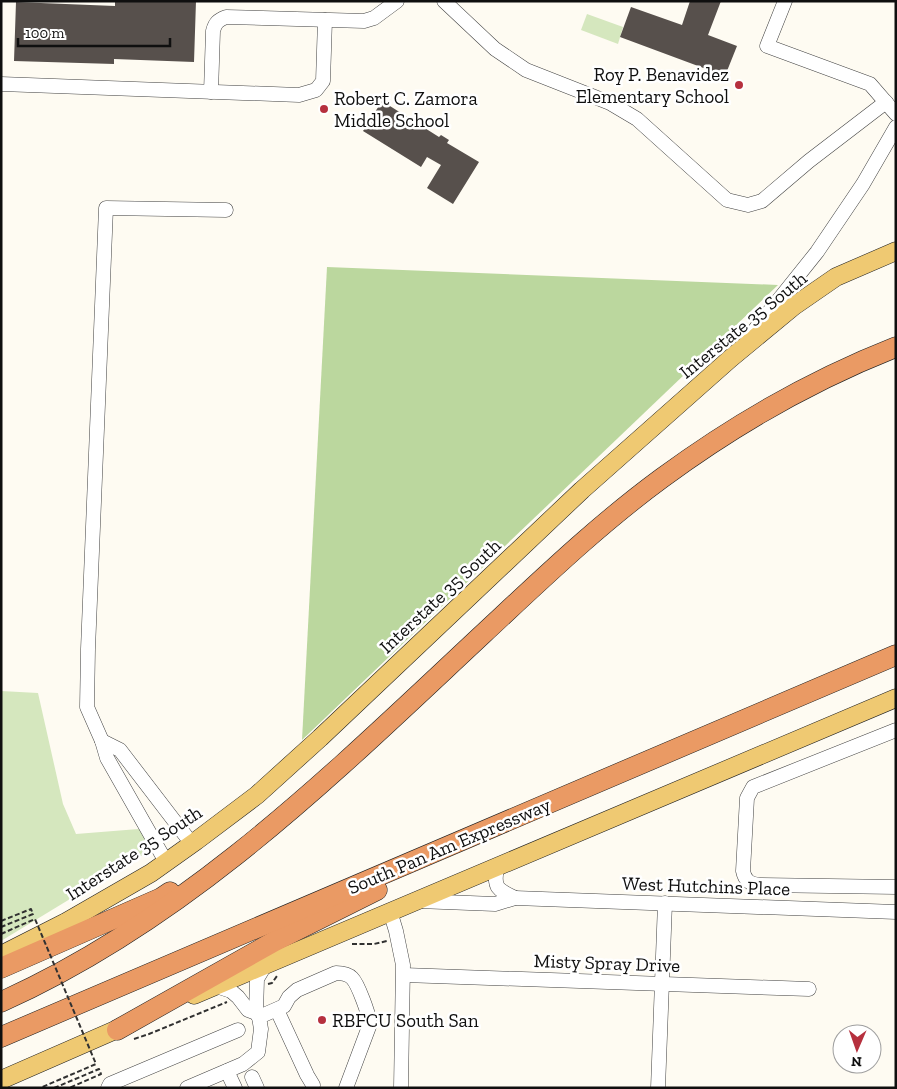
<svg xmlns="http://www.w3.org/2000/svg" width="897" height="1089" font-family="'Zilla Slab',serif">
<rect width="100%" height="100%" fill="#fefbf2"/>
<g fill="#d5e7be">
<path d="M587,14L623,27L618,44L581,30Z"/>
<path d="M1,691L38,693L63,804L76,834L151,828L167,840L1,941Z"/>
</g>
<path fill="#bbd79e" d="M327,267L778,285L302,740Z"/>
<g fill="#57504c">
<path d="M115,1H196L194,62L114,59V64L14,61L16,2L115,6Z"/>
<path d="M690,1H721L708,35L737,46L725,76L620,37L631,7L682,25Z"/>
<path d="M382,101L439,137L441,135L449,140L447,143L479,162L453,204L427,188L441,165L427,157L421,167L363,131Z"/>
</g>
<g fill="none" stroke-linecap="round" stroke-linejoin="round">
<g stroke="#424242" stroke-width="15">
<g id="minor">
<path d="M444,1L495,49L526,70L610,103L637,119L727,200L748,205L762,201L809,161L886,102"/>
<path d="M785,1L767,46L870,84L896,114"/>
<path d="M1,84L299,95L316,90L323,81L325,20"/>
<path d="M211,92L213,31C215,23 218,20 226,17L364,21L374,18L397,1"/>
<path d="M749,337L817,252L863,184L896,127"/>
<path d="M896,730L753,787L747,798L743,871C745,881 750,884 760,885L896,887"/>
<path d="M102,741L120,750L192,844"/>
<path d="M166,862L107,758L102,741L87,707L88,649L106,208L226,210"/>
<path d="M497,868C493,888 498,890 515,898"/>
<path d="M418,901L495,904L515,898L896,912"/>
<path d="M390,911L396,931L403,965L401,1088"/>
<path d="M404,975L809,989"/>
<path d="M216,986L231,991L238,997L248,1010L256,1013L259,1017L284,1006L289,997L297,990L336,973C341,973 348,974 352,978C358,984 369,1014 370,1024L346,1088"/>
<path d="M277,1010L307,1075L313,1085"/>
<path d="M256,1013L257,979L266,964"/>
<path d="M227,1071L235,1088"/>
<path d="M252,1077L257,1088"/>
<path d="M108,1088L110,1084L238,1030"/>
<path d="M187,1088L243,1064L258,1052L261,1029L259,1017"/>
<path d="M658,1088L665,903"/>
</g>
</g>
<g stroke="#202020" stroke-width="19">
<g id="major">
<path d="M1,955L66,922L151,873L196,841L257,795L320,738L582,490L731,358L794,306L836,277L896,251"/>
<path d="M194,995L896,698"/>
<path d="M1,1080L129,1024"/>
</g>
</g>
<g stroke="#202020" stroke-width="21">
<g id="highway">
<path d="M1,968L161,898L170,892"/>
<path d="M1,1002C190,917 335,772 484,633C542,579 598,525 662,478C734,425 812,380 896,347"/>
<path d="M117,1030L275,941L377,890"/>
<path d="M1,1037L896,655"/>
</g>
</g>
<g stroke="#313131" stroke-width="2" stroke-dasharray="5 2.5" stroke-linecap="butt">
<path d="M1,921L31,909L33,914L1,927"/>
<path d="M352,944H374L387,941"/>
<path d="M268,984L272,983L277,976"/>
<path d="M134,1039L149,1034L227,1002"/>
<path d="M54,1088L99,1069L101,1074L69,1088"/>
</g>
<use href="#minor" stroke="#fff" stroke-width="14"/>
<use href="#major" stroke="#efc972" stroke-width="18"/>
<use href="#highway" stroke="#ea9a64" stroke-width="20"/>
<path stroke="#313131" stroke-width="2" stroke-dasharray="5 2.5" stroke-linecap="butt" d="M1,934L35,919L96,1064L40,1088"/>
</g>
<g fill="#b6303e" stroke="#fff" stroke-width="2">
<circle cx="739" cy="85" r="5"/>
<circle cx="324" cy="109" r="5"/>
<circle cx="322" cy="1020" r="5"/>
</g>
<g text-anchor="middle" dominant-baseline="central" stroke-width="5" stroke-linejoin="round" paint-order="stroke">
<g font-size="19" fill="#0f0f0f" stroke="#fff" text-anchor="start">
<text x="729" y="74" text-anchor="end">Roy P. Benavidez<tspan x="729" dy="22">Elementary School</tspan></text>
<text x="334" y="98">Robert C. Zamora<tspan x="334" dy="22">Middle School</tspan></text>
<text x="332" y="1020">RBFCU South San</text>
</g>
<g font-size="19" fill="#0f0f0f" stroke="#fff">
<text transform="translate(743 325) rotate(-39)">Interstate 35 South</text>
<text transform="translate(440 596) rotate(-43)">Interstate 35 South</text>
<text transform="translate(449 846) rotate(-23)">South Pan Am Expressway</text>
<text transform="translate(134 853) rotate(-33)">Interstate 35 South</text>
<text transform="translate(706 886) rotate(2)">West Hutchins Place</text>
<text transform="translate(607 963) rotate(2)">Misty Spray Drive</text>
</g>
</g>
<rect width="897" height="1089" fill="none" stroke="#0f0f0f" stroke-width="5"/>
<g transform="translate(857 1049) rotate(182)"><circle r="24" fill="#ffffff" stroke="#9f9f9f"/>
<path d="M0-4L9 19L0 12L-9 19Z" fill="#b6303e"/>
<text y="-8" font-size="14" font-weight="bold" text-anchor="middle" fill="#0f0f0f">N</text>
</g>
<path d="M18 38v8h152v-8" fill="none" stroke="#0f0f0f" stroke-width="2.5"/>
<text x="25" y="38" font-size="15" fill="#0f0f0f" stroke="#ffffff" stroke-width="4" paint-order="stroke">100 m</text>
</svg>
